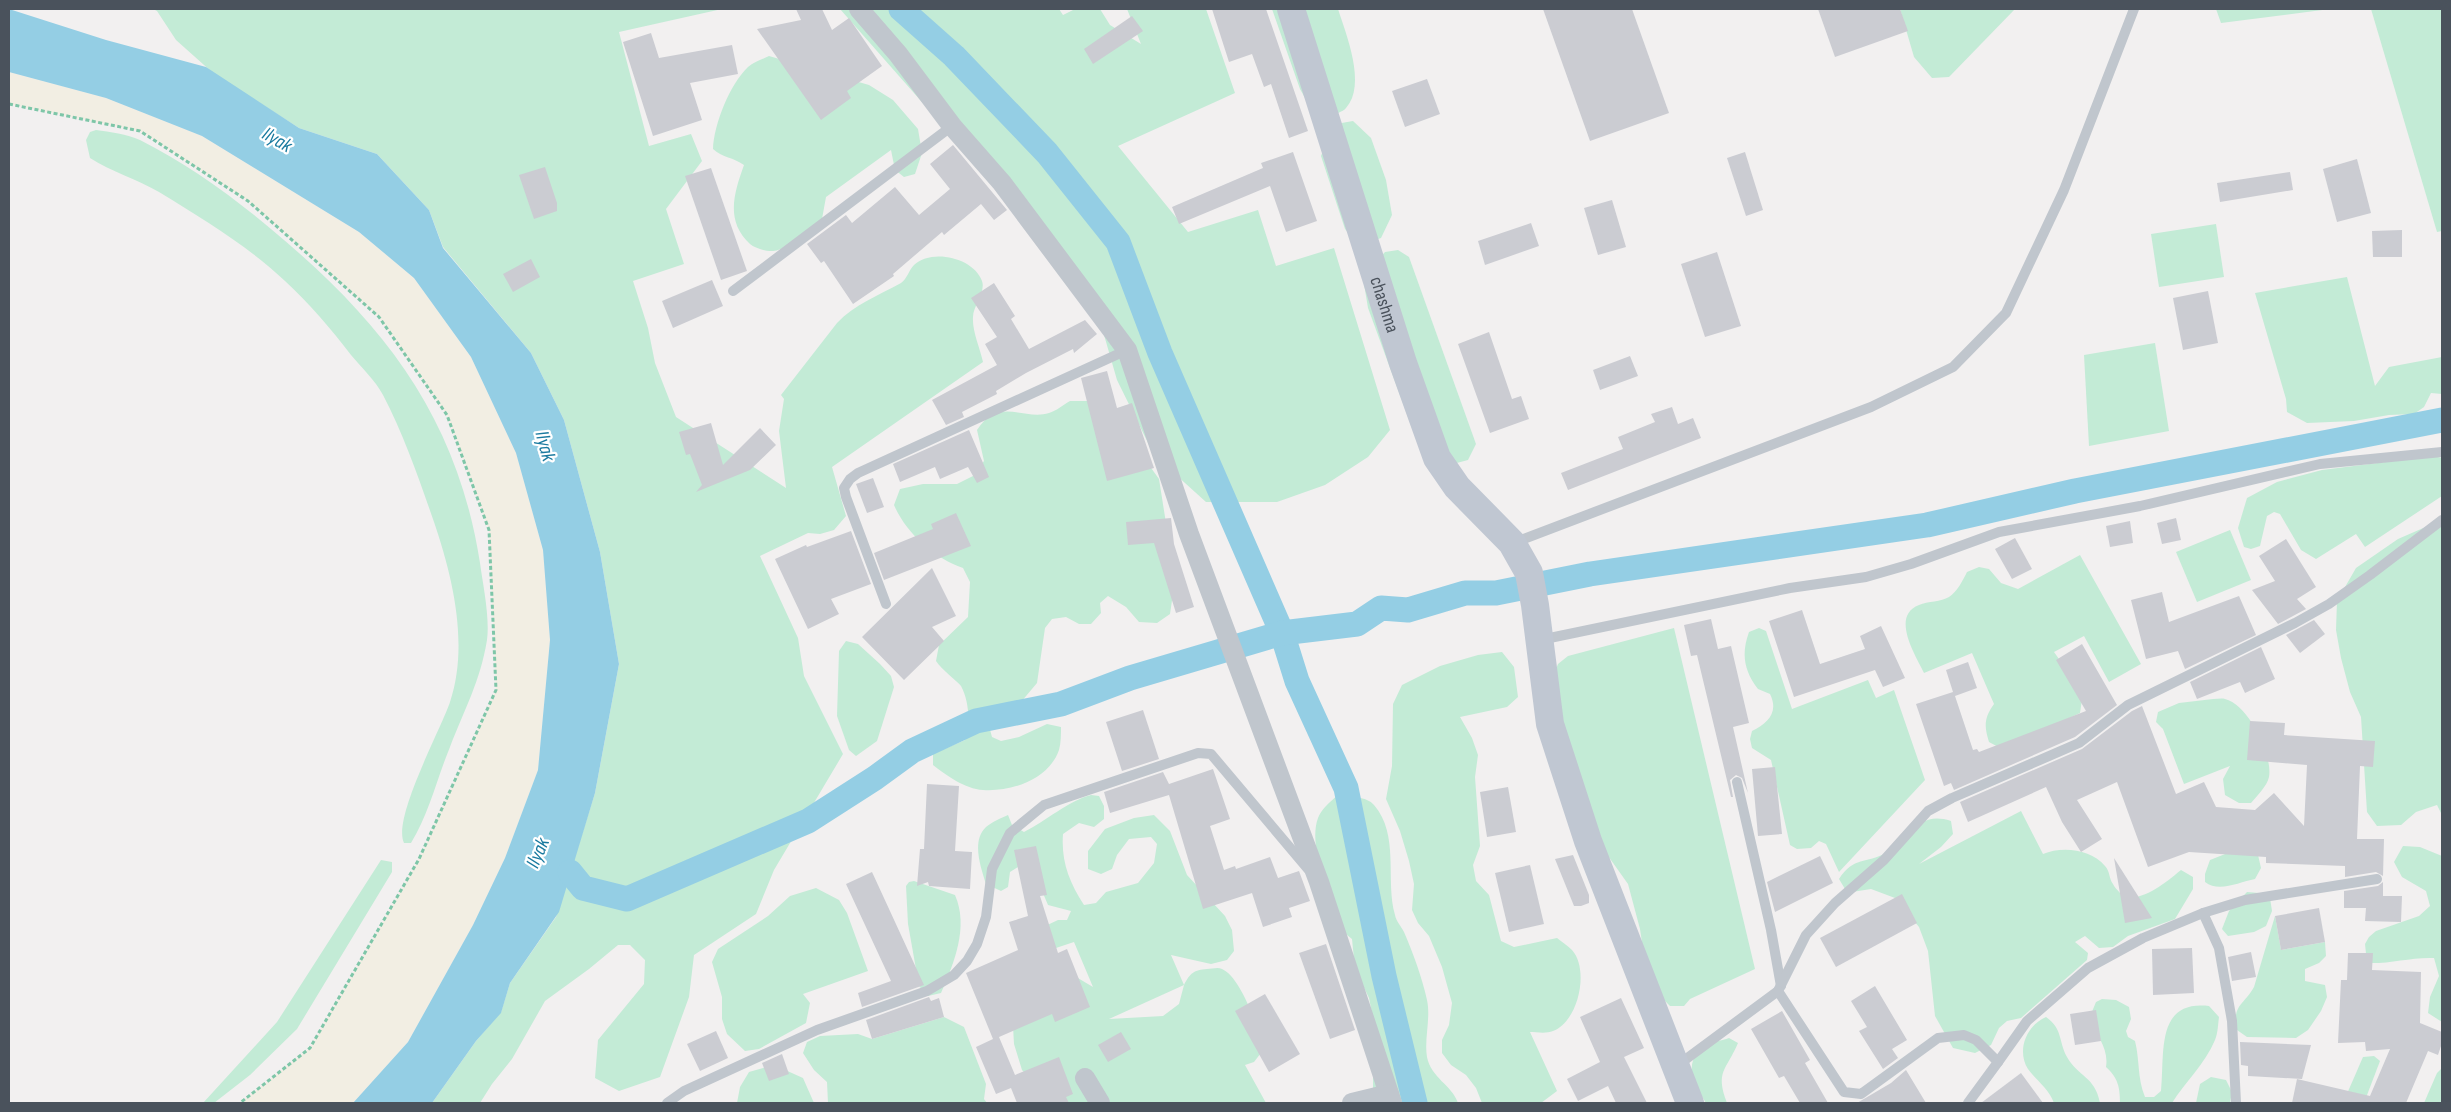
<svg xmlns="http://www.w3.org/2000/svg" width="2451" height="1112" font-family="'Sofia Sans Condensed',sans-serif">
<rect width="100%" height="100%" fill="#f2f0f0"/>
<g fill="#c3ebd6" fill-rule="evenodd">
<path d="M153,9H722L619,32L649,146L691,134L702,161L666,209L684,264L633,281L648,328L655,363L676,417L786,488L779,431L784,399L781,395L837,323C854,305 879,295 901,283C907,279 909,270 914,265C932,248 974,258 982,281C986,292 973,306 973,317C972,331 980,348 983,362L832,467L846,516L834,530L820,534L808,533L760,556L798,638L804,676L843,754L774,870L756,914L694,955L689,997L660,1077L619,1091L595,1078L598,1040L644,984L645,960L630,945H618L589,969L545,1001L512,1059L492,1084L480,1103H432L476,1041L501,1012L510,983L556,917L595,793L619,664L600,552L564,420L531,353L443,247L429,210L377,154L299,128L213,73L176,40L157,11Z"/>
<path d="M840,9H1059L1063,15L1075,9H1100L1110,25L1141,44L1127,9H1206L1235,93L1118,146L1188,232L1258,210L1276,266L1334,248L1390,430L1368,457L1325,485L1277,502H1206L1154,455L1117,380L1100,321L1076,277Z"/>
<path d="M1272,9H1338C1346,34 1367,85 1346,108C1343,112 1334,114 1329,117L1309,105L1300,89Z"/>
<path d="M1900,9H2015L1949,77L1932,78L1914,57Z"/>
<path d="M2216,9H2330L2221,23Z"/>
<path d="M2371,9H2442V231L2437,232Z"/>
<path d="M769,56L869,85L893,100L918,129L922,153L915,174L904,177L895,170L891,150L826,197L822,219C810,230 795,245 778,250C770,253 756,249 750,244C725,221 734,193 744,165C733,157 723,158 713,149C714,124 730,84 748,67C754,62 763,59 769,56Z"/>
<path d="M1353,121L1371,138L1386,180L1392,215L1381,238C1365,244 1356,243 1345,229L1321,156L1330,132L1336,124Z"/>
<path d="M96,130C110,132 127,134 140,140C186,163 232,196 271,229C383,322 457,416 480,563C483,585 490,618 487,640C480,682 465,708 450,747C437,778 429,814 411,843H404C392,819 441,729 450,702C469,645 453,578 434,522C419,479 404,435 383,395C375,380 361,367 351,355C331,329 309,303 285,281C248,246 203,219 159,192C137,179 112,172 90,158L86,140L90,132Z"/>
<path d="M2216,224L2224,277L2159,287L2151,234Z"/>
<path d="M1398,250L1409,257L1476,444L1468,460L1453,464L1415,436L1368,308L1364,284L1376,262L1385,252Z"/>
<path d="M2347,277L2375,386L2389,367L2442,357V394L2431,393L2424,407L2414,414L2389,415L2354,421L2307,423L2287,412L2286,399L2255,293Z"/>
<path d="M2155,343L2169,431L2089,446L2084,355Z"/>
<path d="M1070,401H1103L1159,479L1175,580L1170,614L1157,623L1139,622L1126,607L1108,596L1100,603L1101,613L1091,624H1079L1066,617L1052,619L1045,628L1037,683L1021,702L997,711L989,726L992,737L1001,741L1019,737L1047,724L1061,727C1061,734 1061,743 1059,750C1049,779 1012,792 983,790C965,789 946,775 933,765V754L965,740C971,727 969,700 961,686C957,681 942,670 936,661L939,645L968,617L970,582L963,568C934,558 906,533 894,505L900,489L923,484H957L973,476L984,461L977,430C999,396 1024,421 1049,413C1056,411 1063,405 1070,401Z"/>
<path d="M2433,456L2442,458V496L2365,547L2356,534L2316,559L2301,550L2280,514L2274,512L2267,516L2260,546L2251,549L2244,547L2238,528L2247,498L2277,482L2322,470Z"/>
<path d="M2437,522L2442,523V815L2437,805L2416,812L2401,825L2377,826L2367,812L2361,717L2350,692L2341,658L2336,630L2337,601L2356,568L2398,539Z"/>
<path d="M2230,530L2251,580L2197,602L2176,552Z"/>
<path d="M2080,555L2141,664L2109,682L2084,636L2054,652L2083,693L2080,713L2002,749L1989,742C1984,726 1984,718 1994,704L1972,653L1924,673C1916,656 1890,616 1919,605C1928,601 1941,602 1949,597C1957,592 1963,580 1967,572L1979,567L1989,569L2001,583L2018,589Z"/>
<path d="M1674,628L1755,969L1690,999L1684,1006H1670L1662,998L1645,963L1640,929L1628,884L1601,846L1570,764L1552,679L1558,664L1568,656Z"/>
<path d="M1759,628L1766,631L1792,709L1868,680L1876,698L1894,690L1925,780L1839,872L1826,844L1819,841L1811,848L1797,849L1790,845L1771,760L1752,748L1750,739L1752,731C1768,723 1779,712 1770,694L1758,689C1744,671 1741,654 1749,632Z"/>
<path d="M846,641L858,644L880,664L891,676L894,687L877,741L856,756L849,750L837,716L839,651Z"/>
<path d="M1502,652L1514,667L1518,697L1507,707L1460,717L1472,738L1478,755L1475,777L1480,846L1473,865L1476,881L1489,895L1501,941L1514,947L1557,938C1562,942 1568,946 1572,950C1590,970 1578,1022 1553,1031C1546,1034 1536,1032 1530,1032L1557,1091L1541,1103H1482L1476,1088L1466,1075L1451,1065L1442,1053V1040L1449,1025L1452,1003L1442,967L1429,936L1418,923L1412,910L1414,884L1409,861L1400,831L1386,799L1392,766L1393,704L1402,685L1440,666L1478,655Z"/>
<path d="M2213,699C2217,699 2222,698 2225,699C2248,704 2273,755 2269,777C2267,786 2257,796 2251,803H2239L2225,795L2223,779L2230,766L2184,784L2163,729L2156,722L2158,712L2179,703Z"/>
<path d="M1091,795L1099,796L1104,806V819L1094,827L1079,823L1063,834C1061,861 1069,882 1084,905L1096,903L1106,892L1138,883L1154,863L1157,844L1151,837L1129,839L1117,855L1112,869L1101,874L1088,869V851L1105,829L1134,818L1154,815L1170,831L1187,875L1225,916L1232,930L1234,951L1227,960L1211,964L1171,955L1184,985C1190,973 1194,970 1207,969C1212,969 1218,967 1222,969C1241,977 1259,1030 1264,1049L1254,1062L1245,1065L1266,1103H1056L1049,1100L1022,1070L1014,1044L1010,973L1061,968L1093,987L1074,942L1050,950L1041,928L1058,920H1067L1071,911L1048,905L1034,872L1023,864L1010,872L1008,887L1001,891L986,884C981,868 971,841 986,827C992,822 1001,818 1008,815L1012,825L1024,832C1046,821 1068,801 1091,795ZM1184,985L1179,1004L1163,1016L1109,1019Z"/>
<path d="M1338,795C1349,797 1367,796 1374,805C1400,835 1385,880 1395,915C1396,921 1401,926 1404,932C1413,953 1422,977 1427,1000C1431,1018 1424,1039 1427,1057C1431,1078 1452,1085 1458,1103H1380L1373,1090V1018L1369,998L1355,969L1352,939L1341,930C1332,901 1307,848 1318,818C1322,808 1330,802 1338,795Z"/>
<path d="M2021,811L2043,854C2062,846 2091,849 2105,866C2110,871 2109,879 2113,884C2116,890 2122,894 2126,899C2148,897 2164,884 2181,870L2193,877V889L2175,919L2128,936L2113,947L2099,948L2085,936L2075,942L2088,953L2087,960L2021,1018L2007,1021L1999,1028L1991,1045L1975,1053L1953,1048L1935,1016L1928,951L1919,927L1895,898L1871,889L1852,892L1845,889L1839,879C1854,856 1866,864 1886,853C1911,840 1916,810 1951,821L1953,834L1941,847L1919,864Z"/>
<path d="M2403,846L2420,847L2442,856V1022L2428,1013L2430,997L2439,976L2434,958C2411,957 2390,964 2367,963L2365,944L2369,937L2376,931L2419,916L2430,906L2426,891L2402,877L2394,862Z"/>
<path d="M2243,847L2258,855L2261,868L2255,879C2239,882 2219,893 2205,882V874L2210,860Z"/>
<path d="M381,860L392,862V872L297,1029L250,1075L214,1103H203L277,1022Z"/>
<path d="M914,881L955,895C969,927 954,963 941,993L928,996L919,986L908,924L906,886L909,882Z"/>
<path d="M816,888L839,900L847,913L868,971L803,994L810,1003L806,1023L759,1049L745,1051L727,1034L722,1019V997L712,962L718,949L768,916L790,896Z"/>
<path d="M2247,892L2259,893L2270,898L2272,911L2266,926L2254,932L2228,936L2222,929L2229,911Z"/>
<path d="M2275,916L2281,950L2325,942L2326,956L2319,963L2305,969V981L2325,985L2327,997L2321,1011L2308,1030L2296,1038L2247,1037L2237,1030C2232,1005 2243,1006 2254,987Z"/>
<path d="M2102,999L2116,1000L2129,1007L2131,1019L2126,1031L2128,1037L2135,1041C2140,1061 2137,1077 2145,1097H2154L2161,1091C2165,1053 2155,1000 2209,1006L2219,1017C2218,1024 2218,1033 2215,1040C2205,1064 2185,1082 2172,1103H2120C2120,1087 2118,1078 2106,1067C2109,1049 2097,1035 2089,1019L2096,1002Z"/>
<path d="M944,1017L964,1027L986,1084L984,1099L987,1103H828L827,1082L814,1070L803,1053L807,1042L820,1036L858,1034L872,1039Z"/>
<path d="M2046,1017C2063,1029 2058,1040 2067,1057C2078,1077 2095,1076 2100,1103H2054C2049,1089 2037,1081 2028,1069C2016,1050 2027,1025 2046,1017Z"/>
<path d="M1729,1038L1738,1043C1726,1071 1715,1071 1727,1103H1706C1695,1085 1682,1064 1703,1047C1708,1042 1722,1041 1729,1038Z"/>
<path d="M2374,1056L2380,1061L2364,1103H2343L2363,1057Z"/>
<path d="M774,1065L803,1078L814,1103H737L740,1087L749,1072Z"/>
<path d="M2442,1068V1103H2424L2437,1073Z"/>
<path d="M2211,1077L2226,1080L2232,1092L2230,1103H2196L2200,1084Z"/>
</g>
<path fill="#f2eee3" d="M9,72L106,98L202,136L359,232L414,278L471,357L516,453L543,550L550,640L538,770L505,858L473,925L408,1042L353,1103H240L310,1048L419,859L496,690L489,530L447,415L379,317L248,201L140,131L9,104Z"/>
<path fill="#94cee4" d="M9,9L106,40L206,67L299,128L377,154L429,210L443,248L531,353L564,420L600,552L619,664L595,793L559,912L510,983L501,1013L476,1041L432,1103H353L408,1042L473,925L505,858L538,770L550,640L543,550L516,453L471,357L414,278L359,232L202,136L106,98L9,72Z"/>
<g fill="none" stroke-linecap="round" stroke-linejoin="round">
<g stroke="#94cee4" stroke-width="25">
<path d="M901,9L954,56L1047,153L1118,242L1160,353L1282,633L1297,681L1346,788L1384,976L1415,1103"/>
<path d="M570,872L583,888L627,899L808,821L875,778L912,751L976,721L1061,704L1130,678L1282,633L1357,624L1381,608L1408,610L1465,593H1496L1590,574L1927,525L2075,491L2442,420"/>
</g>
</g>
<g fill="#cbccd2">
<path d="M796,9H822L832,30L849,18L882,66L847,91L851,98L821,120L757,29L801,20Z"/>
<path d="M1212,9H1266L1308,131L1289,138L1271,84L1264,87L1252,54L1229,62Z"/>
<path d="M1543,9H1632L1669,113L1590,141Z"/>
<path d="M1818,9H1900L1908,31L1835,57Z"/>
<path d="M1132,16L1143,31L1093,64L1084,49Z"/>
<path d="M651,33L659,58L732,45L738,74L690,83L702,120L653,136L623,42Z"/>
<path d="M1427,79L1440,114L1405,127L1392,91Z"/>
<path d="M953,145L1007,210L994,220L981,204L944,235L942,232L893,274L894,276L853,304L824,261L821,263L807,244L846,215L852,223L895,187L919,215L950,189L930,164Z"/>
<path d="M1293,152L1317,221L1286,232L1270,186L1179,224L1172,207L1263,168L1261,163Z"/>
<path d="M1745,152L1763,210L1746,216L1727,158Z"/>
<path d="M2357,159L2371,213L2337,222L2323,169Z"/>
<path d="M545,167L557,203V211L534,219L519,175Z"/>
<path d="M711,168L747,271L721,280L685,176Z"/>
<path d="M2290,172L2293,190L2220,202L2217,183Z"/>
<path d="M1612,200L1626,247L1598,255L1584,208Z"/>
<path d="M1531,223L1539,246L1485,265L1478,241Z"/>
<path d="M2402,230V257H2373L2372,231Z"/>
<path d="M1717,252L1741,326L1705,337L1681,264Z"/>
<path d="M531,259L540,277L513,292L503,274Z"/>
<path d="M712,280L723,306L673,328L662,301Z"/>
<path d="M994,283L1015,316L1011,319L1029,349L1085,320L1097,334L1074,353L1073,349L1026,373L996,391L997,394L962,412L964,417L946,425L932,400L997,365L985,344L997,337L971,298Z"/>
<path d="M2208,291L2218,343L2183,350L2173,298Z"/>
<path d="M1489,332L1512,399L1521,396L1529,419L1490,433L1458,344Z"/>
<path d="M1630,356L1638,376L1600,390L1593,370Z"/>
<path d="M1107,371L1117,408L1132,403L1154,468L1107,481L1081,378Z"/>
<path d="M1672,407L1678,424L1693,418L1701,438L1568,490L1561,473L1623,449L1618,437L1655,422L1651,414Z"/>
<path d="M711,423L723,465L760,428L776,445L750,470L696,492L702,485L690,454L686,455L679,432Z"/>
<path d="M969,430L989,477L977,483L968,467L940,479L935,467L900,482L893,464Z"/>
<path d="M873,478L884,507L867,513L856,484Z"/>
<path d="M956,513L971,546L884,580L874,553L933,529L931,524Z"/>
<path d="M1171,518L1174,544L1194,607L1176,613L1154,543L1128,545L1126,522Z"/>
<path d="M2176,518L2181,540L2162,544L2157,523Z"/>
<path d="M2130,521L2133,543L2110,547L2106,526Z"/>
<path d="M851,531L871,584L831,599L839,614L808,629L775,559L806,545L807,547Z"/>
<path d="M2015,538L2032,569L2012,579L1995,549Z"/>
<path d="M2286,539L2316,587L2297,599L2306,609L2278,624L2252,590L2275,581L2259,556Z"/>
<path d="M932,568L956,616L932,627L944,641L904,680L862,637Z"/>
<path d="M2162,592L2169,622L2239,596L2256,635L2185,669L2178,651L2146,659L2131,600Z"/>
<path d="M1802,610L1820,664L1865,649L1860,636L1881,626L1905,678L1883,687L1875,670L1794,697L1769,621Z"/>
<path d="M1711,619L1718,649L1731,646L1749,723L1733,727L1748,793L1742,778L1736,775L1730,780L1733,797H1731L1697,655L1691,656L1684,625Z"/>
<path d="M2314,620L2325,634L2300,653L2286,635Z"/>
<path d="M2082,644L2117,705L2075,737L1954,790L1951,783L1944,786L1916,704L1953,692L1946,670L1968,662L1977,688L1955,696L1973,750L1977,749L1979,752L2086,711L2056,660Z"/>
<path d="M2261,647L2275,679L2245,693L2240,682L2197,699L2190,682Z"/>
<path d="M2142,706L2176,794L2204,782L2216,807L2255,810L2274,793L2304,826L2307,765L2247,760L2250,721L2285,723L2284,735L2375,741L2373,767L2360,766L2357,839H2384L2383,876L2376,872L2345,877V866L2266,863V857L2189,852L2148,867L2117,782L2077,800L2102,839L2081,852L2062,822L2046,787L1968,822L1960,802L2082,749L2132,711Z"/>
<path d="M1143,710L1159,759L1122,771L1106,722Z"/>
<path d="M1775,767L1782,834L1758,836L1752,769Z"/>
<path d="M1213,769L1230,819L1210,826L1224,870L1235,866L1236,869L1270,857L1278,878L1299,871L1310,901L1289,908L1292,917L1263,927L1252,893L1203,909L1169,795L1110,813L1104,792L1163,772L1169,784Z"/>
<path d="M927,784L959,786L955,851L972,852L970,889L929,886L928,882L917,886L920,849H924Z"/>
<path d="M1508,787L1516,832L1487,837L1480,792Z"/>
<path d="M1036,846L1047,895L1040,896L1058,953L1067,949L1090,1007L1055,1022L1052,1014L999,1037L1015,1075L1059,1057L1073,1094L1066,1097L1069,1103H1017L1011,1088L996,1094L976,1047L993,1039L966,973L1018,950L1009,922L1028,916L1014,850Z"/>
<path d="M1573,855L1589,895V903L1581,906H1574L1555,859Z"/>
<path d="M1820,856L1833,883L1775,912L1767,882Z"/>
<path d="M2114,858L2152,918L2125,923Z"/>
<path d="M1530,865L1544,924L1509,932L1495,873Z"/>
<path d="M872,872L924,985L862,1007L858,993L891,981L846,884Z"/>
<path d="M2383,882V896H2402L2401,922L2365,921L2366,908H2344V891L2378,886Z"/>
<path d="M1902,894L1917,923L1836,967L1820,938Z"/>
<path d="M2319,908L2325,942L2281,950L2275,916Z"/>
<path d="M1326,944L1355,1030L1330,1039L1299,953Z"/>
<path d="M2192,948L2194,993L2153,995L2152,949Z"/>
<path d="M2251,952L2256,977L2232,981L2228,957Z"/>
<path d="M2348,953H2373L2372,970L2421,972L2420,1023L2442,1032V1043L2438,1055L2428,1051L2406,1103H2292L2297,1079L2370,1096L2390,1049L2366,1051L2365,1042L2338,1043L2341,980H2347Z"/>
<path d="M1875,986L1907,1040L1892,1049L1898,1058L1883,1069L1859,1031L1867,1027L1851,1001Z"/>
<path d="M1265,994L1300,1054L1269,1072L1235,1011Z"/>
<path d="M929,997L931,1001L939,998L944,1017L872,1039L866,1020Z"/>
<path d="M1621,998L1644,1048L1624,1057L1647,1103H1616L1608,1086L1578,1101L1567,1079L1600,1062L1580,1017Z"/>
<path d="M2096,1010L2101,1041L2075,1045L2070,1014Z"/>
<path d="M1782,1011L1810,1060L1805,1063L1828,1103H1800L1784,1076L1779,1078L1751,1029Z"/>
<path d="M716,1031L728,1058L700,1071L687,1044Z"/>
<path d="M1121,1032L1131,1049L1108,1062L1098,1045Z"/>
<path d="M2240,1042L2311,1045L2302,1079L2248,1076V1066L2241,1065Z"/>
<path d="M782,1054L789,1074L769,1081L762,1063Z"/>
<path d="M1906,1070L1926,1103H1857L1891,1083Z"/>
<path d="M2021,1073L2043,1103H1981Z"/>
</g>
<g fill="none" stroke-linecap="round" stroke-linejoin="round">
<path stroke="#7ec6a8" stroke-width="3" stroke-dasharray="4 2.5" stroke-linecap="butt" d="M9,104L140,131L248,201L379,317L447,415L489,530L496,690L419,859L310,1048L240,1103"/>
<g stroke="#c0c6cd" stroke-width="10">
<path d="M733,291L952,126"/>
<path d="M1513,543L1871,407L1953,367L2006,313L2064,190L2134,9"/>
<path d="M886,604L846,497L844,488L850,479L858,473L1127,350"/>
<path d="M1540,640L1790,588L1866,577L1911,564L1999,532L2140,506L2320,464L2442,452"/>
<path d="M1737,782L1771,930L1781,986"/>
<path d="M2203,913L2219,948L2232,1021L2236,1103"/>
<path d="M1778,991L1806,935L1835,903L1884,860L1928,811L1952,798L2079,743L2128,705L2295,623L2329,604L2370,575L2442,520"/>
<path d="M1998,1062L2027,1021L2088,968L2143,938L2203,913L2245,900L2377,879"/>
<path d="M1678,1065L1778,991L1844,1092L1861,1094L1938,1038L1964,1035L1976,1040L1998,1062L1968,1103"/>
<path d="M667,1103L684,1091L817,1030L927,991L954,975L967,961L977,944L986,917L992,869L1010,833L1044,805L1198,753L1211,754L1308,869"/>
</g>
<g stroke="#c0c6cd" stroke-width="20">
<path d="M859,9L898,54L952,126L1002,183L1127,350L1189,534L1319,882L1392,1103"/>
<path d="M1085,1078L1100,1103"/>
<path d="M1352,1103L1389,1094"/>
</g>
<path stroke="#c0c7d2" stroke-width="28" id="s1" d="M1291,9L1403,363L1437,458L1457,487L1512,543L1529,573L1535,605L1550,724L1588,841L1690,1103"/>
</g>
<g text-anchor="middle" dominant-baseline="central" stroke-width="4.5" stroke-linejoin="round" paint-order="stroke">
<g font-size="19" fill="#4a525c" stroke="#fff">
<text stroke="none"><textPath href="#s1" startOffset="310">сhashma</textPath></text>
</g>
<g font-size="20" font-style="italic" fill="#1a7a9f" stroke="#fff">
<text transform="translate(277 140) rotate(30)">Ilyak</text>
<text transform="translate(545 446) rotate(75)">Ilyak</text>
<text transform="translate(538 853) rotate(-67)">Ilyak</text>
</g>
</g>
<rect width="2451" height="1112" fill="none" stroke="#4a525c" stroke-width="20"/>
</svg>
